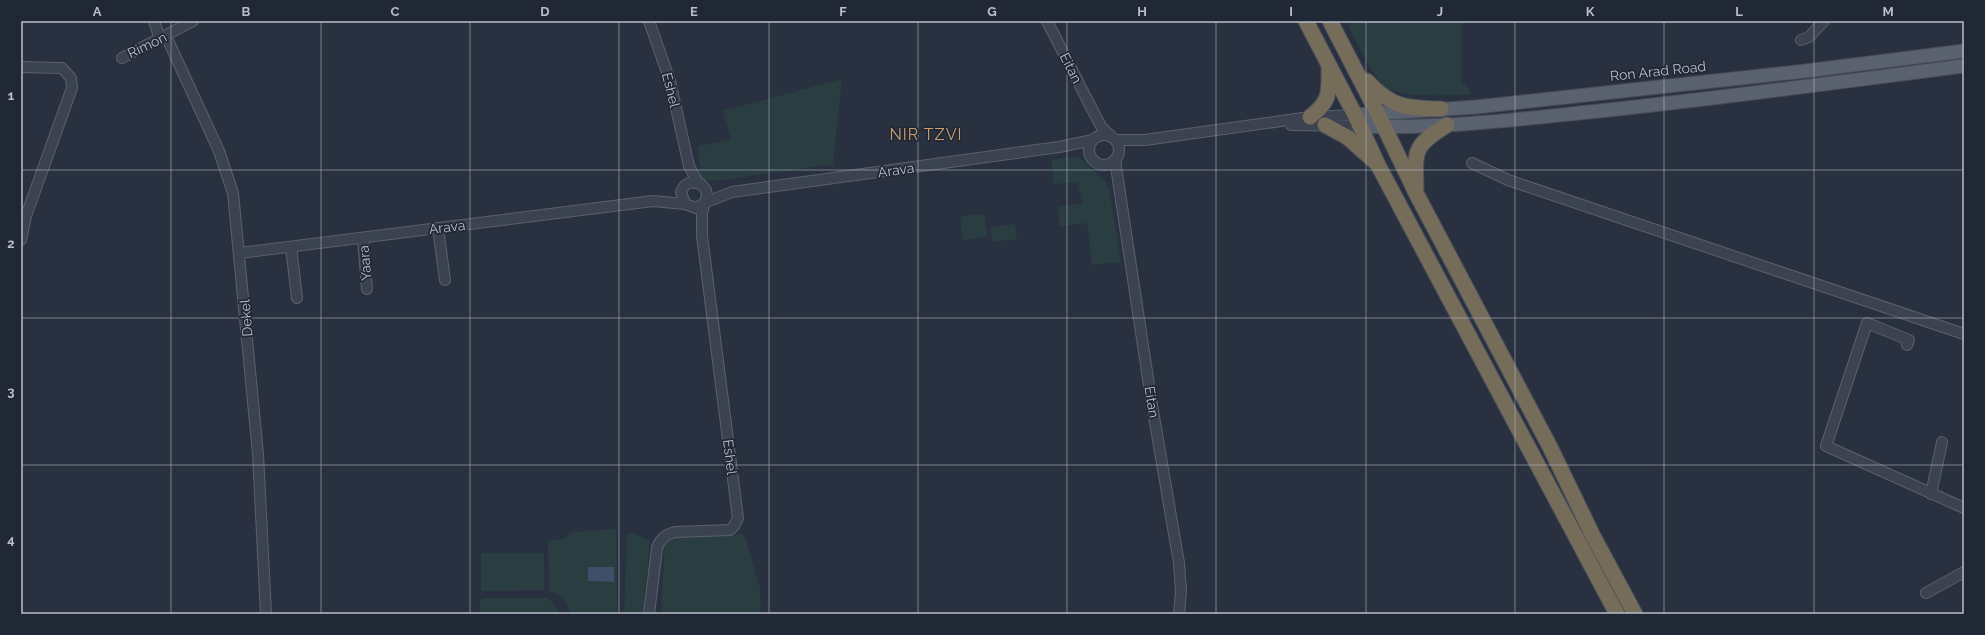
<svg xmlns="http://www.w3.org/2000/svg" width="1985" height="635" font-family="Raleway,sans-serif">
<rect width="100%" height="100%" fill="#293140"/>
<g fill="#2a3d41">
<path d="M1346,21H1461V80L1472,94C1452,95 1402,99 1386,87C1370,74 1356,40 1346,21Z"/>
<path d="M842,79L833,164L714,181L700,178L698,146L731,139L723,111Z"/>
<path d="M1078,156L1105,181L1109,188L1121,262L1092,265L1087,223L1060,226L1058,207L1082,203L1078,182L1054,184L1051,160Z"/>
<path d="M985,214L987,237L963,240L960,216Z"/>
<path d="M1015,224L1017,239L992,242L990,227Z"/>
<path d="M616,529L617,614H571C565,601 564,595 549,591L548,540L564,539L572,532Z"/>
<path d="M627,533L635,534L650,541L643,614H624Z"/>
<path d="M743,534L746,540L760,589L761,614H661L665,543C682,532 722,535 743,534Z"/>
<path d="M481,553H544V590L481,591Z"/>
<path d="M484,598H547L553,603L561,614H480V600Z"/>
</g>
<path fill="#404e67" d="M588,567H614V582L588,581Z"/>
<g fill="none" stroke-linecap="round" stroke-linejoin="round">
<g stroke="#5a616d" stroke-width="12">
<g id="minor">
<path d="M154,21L160,39"/>
<path d="M649,21L670,81L689,166L698,183"/>
<path d="M1047,21L1095,115L1102,128L1111,136"/>
<path d="M166,36L219,151L233,193L258,454L266,614"/>
<path d="M1801,40L1809,37L1824,21"/>
<path d="M122,58L193,21"/>
<path d="M21,67L62,68L71,78L72,88L26,216L21,240"/>
<path d="M1291,125L1360,126"/>
<circle cx="1104" cy="150" r="15"/>
<path d="M1116,140H1145L1310,117L1355,115"/>
<path d="M1115,160L1152,405L1179,563L1181,591L1179,614"/>
<path d="M1472,163L1508,180L1964,334"/>
<path d="M704,203L732,192L1059,147L1093,140"/>
<path d="M438,228L445,280"/>
<path d="M363,238L367,289"/>
<path d="M291,247L297,298"/>
<path d="M240,253L653,201L685,204"/>
<path d="M1907,345L1909,340L1867,323L1826,446L1964,508"/>
<path d="M1931,494L1942,442"/>
<path d="M1926,593L1964,572"/>
<path d="M649,614L657,548C660,539 665,535 675,532L730,530L734,526L738,518L702,236V212L707,196L706,190L701,184L691,182L685,185L681,192L685,204L696,208L703,204"/>
</g>
</g>
<g stroke="#464c59" stroke-width="15">
<g id="major">
<path d="M1355,115L1476,107L1806,71L1964,51"/>
<path d="M1360,126C1437,129 1513,120 1589,112C1714,99 1839,82 1964,66"/>
</g>
</g>
<g stroke="#474e5a" stroke-width="17">
<g id="highway">
<path d="M1306,21L1355,115L1378,165L1617,614"/>
<path d="M1330,21L1378,114L1417,195L1550,447L1593,536L1635,614"/>
<path d="M1367,81C1392,108 1406,108 1441,109"/>
<path d="M1310,117C1331,101 1329,92 1329,67"/>
<path d="M1325,125L1347,137L1374,161"/>
<path d="M1416,188C1415,150 1413,146 1447,125"/>
</g>
</g>
<use href="#minor" stroke="#3c4350" stroke-width="10"/>
<use href="#major" stroke="#5b626f" stroke-width="13"/>
<use href="#highway" stroke="#756c5a" stroke-width="15"/>
</g>
<path fill="none" stroke="#b9bfca" stroke-width="1" stroke-opacity="0.55" d="M171,21V614M321,21V614M470,21V614M619,21V614M769,21V614M918,21V614M1067,21V614M1216,21V614M1366,21V614M1515,21V614M1664,21V614M1814,21V614M21,170H1964M21,318H1964M21,465H1964"/>
<g text-anchor="middle" dominant-baseline="central" stroke-width="3.5" stroke-linejoin="round" paint-order="stroke">
<g font-size="14" fill="#b9bfca" stroke="#212835">
<text transform="translate(147 45) rotate(-26)">Rimon</text>
<text transform="translate(1071 68) rotate(63)">Eitan</text>
<text transform="translate(1658 71) rotate(-6)">Ron Arad Road</text>
<text transform="translate(671 90) rotate(76)">Eshel</text>
<text transform="translate(896 170) rotate(-8)">Arava</text>
<text transform="translate(447 227) rotate(-7)">Arava</text>
<text transform="translate(365 263) rotate(-95)">Yaara</text>
<text transform="translate(246 318) rotate(-95)">Dekel</text>
<text transform="translate(1152 402) rotate(81)">Eitan</text>
<text transform="translate(730 457) rotate(83)">Eshel</text>
</g>
<g font-size="16" letter-spacing="1" fill="#cd9e71" stroke="#212835">
<text x="926" y="134">NIR TZVI</text>
</g>
</g>
<rect width="1985" height="635" fill="none" stroke="#212835" stroke-width="44"/>
<rect x="22" y="22" width="1941" height="591" fill="none" stroke="#b9bfca" stroke-width="1.5"/>
<g font-size="13" text-anchor="middle" font-weight="bold" fill="#b9bfca">
<text x="97" y="16">A</text>
<text x="246" y="16">B</text>
<text x="395" y="16">C</text>
<text x="545" y="16">D</text>
<text x="694" y="16">E</text>
<text x="843" y="16">F</text>
<text x="992" y="16">G</text>
<text x="1142" y="16">H</text>
<text x="1291" y="16">I</text>
<text x="1440" y="16">J</text>
<text x="1590" y="16">K</text>
<text x="1739" y="16">L</text>
<text x="1888" y="16">M</text>
<text x="11" y="100">1</text>
<text x="11" y="248">2</text>
<text x="11" y="396">3</text>
<text x="11" y="544">4</text>
</g>
</svg>
